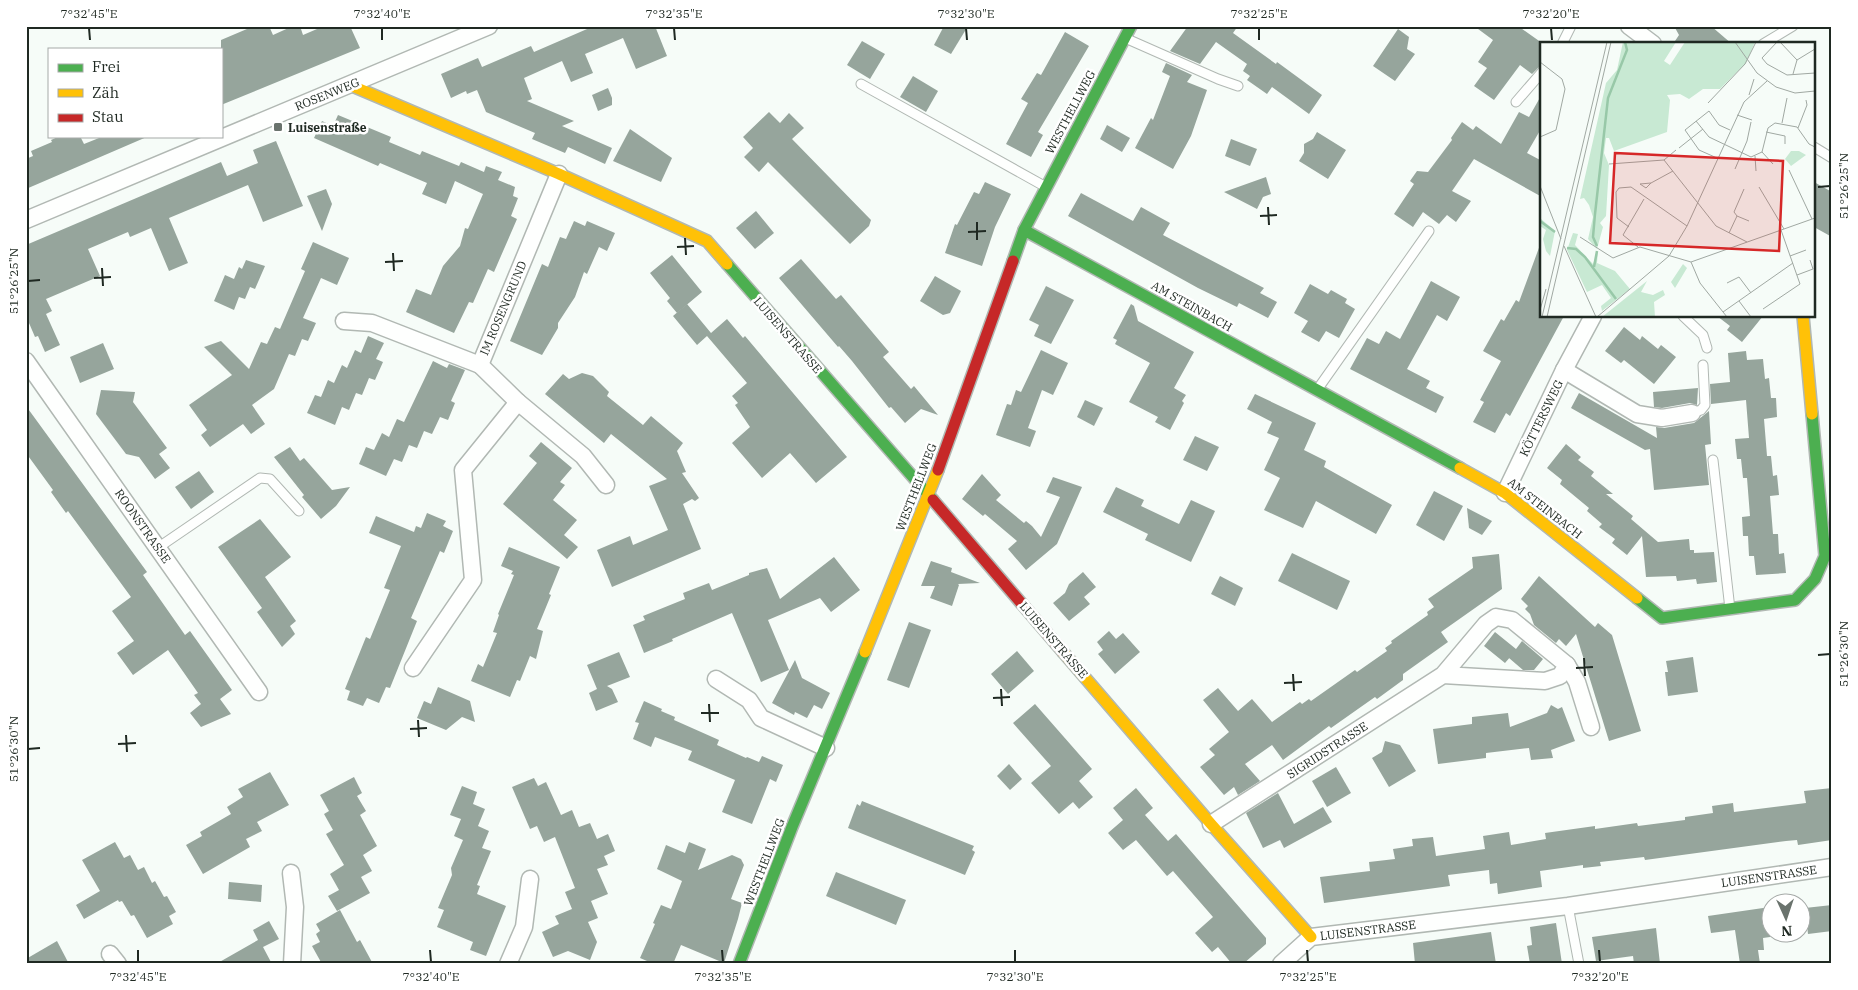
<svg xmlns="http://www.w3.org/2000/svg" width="1858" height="990" font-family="'IBM Plex Serif',serif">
<rect width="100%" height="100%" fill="#f6fcf8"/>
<g fill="#96a59c">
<path d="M254,26H269L273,35L293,26H300L303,35L324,26H350L360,48L221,105V40Z"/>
<path d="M594,26H655L667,56L636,69L623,38L585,54L593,73L571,82L562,61L524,78L532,99L527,101L574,121L562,126L612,148L605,164L568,147L565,153L532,139L535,133L486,112L477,90L467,94L466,91L451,98L441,74L478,58L482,67L531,46L534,52Z"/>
<path d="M944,26H968L951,54L934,45Z"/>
<path d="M1188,26H1238L1233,33L1276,64L1277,62L1322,95L1309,114L1272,87L1267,94L1247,80L1250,76L1243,71L1247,64L1216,42L1200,64L1170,51Z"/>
<path d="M1474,26H1518L1542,43V66L1538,68L1532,74L1520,65L1494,100L1474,86L1487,68L1478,62L1493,40Z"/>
<path d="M1674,26H1711L1732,44H1673L1679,35Z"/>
<path d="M1398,29L1409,37L1407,49L1415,54L1395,81L1373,66Z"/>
<path d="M1065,32L1089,46L1038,132L1043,135L1031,157L1006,144L1028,103L1021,99L1037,73L1041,75Z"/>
<path d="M862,41L885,54L870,79L847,65Z"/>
<path d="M1166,63L1192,75L1187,82L1207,90L1191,136L1173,169L1135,148L1151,118L1153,120L1170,76L1162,72Z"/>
<path d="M913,76L938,91L926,112L900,97Z"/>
<path d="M608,88L612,98V105L598,111L592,95Z"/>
<path d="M1542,94V127L1527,153L1542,161V197L1474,159L1452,191L1471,201L1456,222L1447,215L1439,224L1423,212L1413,227L1394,214L1414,184L1410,181L1417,171L1428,172L1452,140L1451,138L1462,122L1473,130L1476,126L1501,144L1519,112L1529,117Z"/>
<path d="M769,112L780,123L789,113L804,128L792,139L871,220L869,226L850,244L768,162L759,172L744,157L753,148L743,137Z"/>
<path d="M338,115L391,137L389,142L420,155L422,151L459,166L461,162L484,172L486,166L502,172L498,180L515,187L513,196L518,198L511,216L517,219L494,272L488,269L473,303L469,302L454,333L406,312L416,289L431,295L443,266L460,246L465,228L468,229L483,194L455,181L446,204L422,194L427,183L380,163L378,166L314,138L322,121L333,126Z"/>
<path d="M1107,125L1130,138L1122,152L1100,139Z"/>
<path d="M630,129L672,158L661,182L613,161Z"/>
<path d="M1317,132L1346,150L1328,179L1299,161L1304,153V144L1313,139Z"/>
<path d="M60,136H80L84,144L104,136H149L26,189V159L33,156L31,151L52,142L51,140Z"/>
<path d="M1231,139L1257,149L1250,166L1225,156Z"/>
<path d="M276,141L303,206L263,222L248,185L169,218L188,263L169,271L151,228L130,237L128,232L88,249L100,276L46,299L52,311L46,314L60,345L45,352L38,336L35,337L26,316V245L221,162L227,176L258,163L253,150Z"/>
<path d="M1266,177L1271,194L1263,197L1257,209L1224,192Z"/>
<path d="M985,182L1011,194L995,227L982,266L945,253L955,224L957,225L974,192L979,194Z"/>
<path d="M1814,182L1832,192V237L1814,227Z"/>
<path d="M326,189L332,204L322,231L307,196Z"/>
<path d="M1081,193L1133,221L1141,207L1170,223L1163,235L1264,288L1260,293L1277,302L1268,318L1239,303L1237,307L1198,288L1068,216Z"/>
<path d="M756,211L774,233L755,249L736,228Z"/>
<path d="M574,221L585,226L587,221L615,233L607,251L599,247L587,274L584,272L575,297L558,323V328L542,355L510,341L542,264L548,267L560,237L566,239Z"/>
<path d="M313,242L349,258L337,285L321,278L303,318L316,323L308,341L302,339L295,356L289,354L274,389L252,405L265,424L251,434L243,424L210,447L201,435L207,430L189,405L232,375L204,347L221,341L249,369L261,342L267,344L275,327L280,329L305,271L301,269Z"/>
<path d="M1540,245H1542V316H1564L1510,416L1506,413L1495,433L1473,422L1484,402L1480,400L1501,361L1483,351L1501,319L1504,321L1516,300L1519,302Z"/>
<path d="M672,255L702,292L677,313L667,301L670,298L650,273Z"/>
<path d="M801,259L836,299L841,295L889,352L883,357L911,389L914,386L938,415L921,409L905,423L891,407L889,408L852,361L839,346L838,347L779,278Z"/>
<path d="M246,260L265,266L255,289L250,287L245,299L239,297L234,310L214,301L225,275L234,279L239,267L242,269Z"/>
<path d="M935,276L961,291L950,313L943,315L920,301Z"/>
<path d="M1431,281L1460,297L1447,321L1437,315L1407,369L1430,381L1426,388L1444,397L1436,413L1350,369L1367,338L1379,344L1386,331L1400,339Z"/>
<path d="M1310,284L1328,294L1331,290L1347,299L1345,303L1355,309L1339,338L1326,331L1319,342L1301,332L1308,321L1294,313Z"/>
<path d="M1046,286L1074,300L1051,344L1034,336L1039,325L1029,320Z"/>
<path d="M687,304L711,333L727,319L743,338L745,336L847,457L816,483L790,453L762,478L732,443L750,427L735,405L738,403L732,396L747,383L707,336L697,345L673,316Z"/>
<path d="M1131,304L1134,306L1138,321L1194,352L1174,388L1186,395L1182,401L1184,403L1170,430L1155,422L1158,417L1129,402L1150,363L1115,344L1117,340L1113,338Z"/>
<path d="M1717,316H1763L1742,342L1727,330L1730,326Z"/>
<path d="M1624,327L1640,340L1642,336L1658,349L1661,345L1676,357L1654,384L1624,360L1621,363L1605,351Z"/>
<path d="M368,336L384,343L376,359L383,362L375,380L369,378L362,395L356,393L349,410L342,407L335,425L307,413L315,395L321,397L328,380L334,383L342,365L347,368L355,350L361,353Z"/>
<path d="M103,343L114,369L80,383L70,357Z"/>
<path d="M1041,350L1068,363L1053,395L1042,390L1028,428L1036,431L1030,447L996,435L1007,404L1011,405L1016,390L1021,392Z"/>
<path d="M1746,351L1747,360L1763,359L1765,379L1769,378L1771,398H1776L1777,417L1764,419L1767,456H1771L1773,476L1777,475L1779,495L1770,496L1773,534H1778L1779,554L1784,553L1786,573L1756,575L1754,556H1749L1748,536H1743L1742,517L1750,516L1747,478H1743L1741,459H1737L1735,439L1749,438L1746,400L1711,404L1710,384L1730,382L1728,353Z"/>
<path d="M433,361L447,368L449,364L465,370L451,401L455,403L448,420L440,417L432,434L424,431L417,448L409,445L402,462L394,459L386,476L359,464L366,447L374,450L382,433L389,437L397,419L404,422Z"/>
<path d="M582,373L593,376L609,392L607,396L643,425L651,416L683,443L677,451L686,472L682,473L699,498L695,501L692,499L683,504L701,549L612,587L597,550L630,536L633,545L668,530L649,486L667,479L611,434L604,443L545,394L563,374L569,379Z"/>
<path d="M1698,388L1697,405L1690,403L1662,408L1654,407L1653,392Z"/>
<path d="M101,390L135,392L133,402L167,448L159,454L170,468L155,479L139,457L126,454L96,414Z"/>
<path d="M1579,393L1657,438L1656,427L1664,428L1694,423L1709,411L1711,444L1705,445L1709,485L1654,490L1650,449L1645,450L1571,408Z"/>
<path d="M1255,394L1316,423L1304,450L1326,461L1324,467L1392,505L1376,534L1316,501L1303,528L1264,510L1280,478L1264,470L1279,438L1267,433L1272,422L1247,409Z"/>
<path d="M1085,400L1103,408L1094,426L1077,417Z"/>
<path d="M26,406L147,572L143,575L185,635L190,631L232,690L220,699L231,714L201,727L190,713L201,704L194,695L198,693L168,650L133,675L117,653L134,641L112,611L131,597L68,511L66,513L51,492L53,490L26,453Z"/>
<path d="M1195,436L1219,447L1207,471L1183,460Z"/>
<path d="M541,442L572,468L560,482L565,485L553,500L577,520L564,535L578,547L567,559L503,504L537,463L529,456Z"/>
<path d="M1566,444L1581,457L1578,460L1594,472L1591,476L1613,494H1606L1633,516L1631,519L1658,542L1689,539L1690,550H1694V553L1714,552L1717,582L1697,584L1696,579L1677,581L1676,576L1646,577L1642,536L1627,555L1612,543L1615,539L1599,527L1602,524L1587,511L1589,508L1560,484L1562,480L1547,468Z"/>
<path d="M290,447L300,461L304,458L332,490L350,487L336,506L321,519L302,497L304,495L274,457Z"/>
<path d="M199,471L214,492L191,509L175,487Z"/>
<path d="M982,474L1001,495L996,500L1024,523L1026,521L1032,526L1041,537L1060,497L1046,492L1053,477L1082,487L1057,544L1026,570L1008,549L1017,541L985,514L983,516L962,499Z"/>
<path d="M1116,487L1144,500L1141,506L1179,524L1191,500L1215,511L1191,562L1145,540L1148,534L1103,512Z"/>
<path d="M1434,491L1463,506L1444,541L1416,525Z"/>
<path d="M1467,508L1492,521L1482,535L1469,528Z"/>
<path d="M427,513L446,521L443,526L453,531L444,553L440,551L411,618L417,621L390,688L386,687L379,703L367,698L363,706L347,700L350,691L345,689L366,637L370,639L390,590L384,588L401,546L369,533L376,516L414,532L416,526L421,528Z"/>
<path d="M260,519L291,557L265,577L296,621L290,626L295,634L282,647L257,612L262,608L218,547Z"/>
<path d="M509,547L560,567L549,594L551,595L537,629L543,631L536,659L530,656L520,681L517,680L510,697L471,681L478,664L483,667L497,633L493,632L499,615L498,614L514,575L511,574L513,571L501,566Z"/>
<path d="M1292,553L1350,581L1337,610L1278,581Z"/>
<path d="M1499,554L1502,589L1441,632L1448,642L1403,674V680L1377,699L1375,697L1331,728L1329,726L1283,760L1272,745L1245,764L1260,781L1238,795L1234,787L1224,795L1200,767L1215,755L1209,749L1229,732L1203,700L1218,688L1238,711L1252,699L1272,722L1300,702L1302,704L1309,699L1311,701L1355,670L1357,672L1387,651L1385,648L1392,643L1391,641L1428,615L1427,612L1434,607L1428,599L1473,568L1472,557Z"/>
<path d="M834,557L860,590L831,612L820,598L768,620L789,670L761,682L732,613L672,639L673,641L644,653L633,625L645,620L643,616L685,599L683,593L709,583L712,590L749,575V573L767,568L780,599Z"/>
<path d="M931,561L952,568L951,572L980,583L958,584L959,585L952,606L930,598L935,586H921Z"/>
<path d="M1083,572L1096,587L1084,597L1090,604L1069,621L1053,603L1065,593L1069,584Z"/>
<path d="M1220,576L1243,588L1235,606L1211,594Z"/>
<path d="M1539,576L1595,627L1598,623L1612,635L1641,731L1609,741L1576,634L1566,646L1559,639L1556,643L1534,625L1530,614L1525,609L1528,606L1521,599Z"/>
<path d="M909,622L931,630L909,688L887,680Z"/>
<path d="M1109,631L1116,639L1123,633L1140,652L1115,674L1098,654L1103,650L1097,642Z"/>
<path d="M1495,632L1516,649L1522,641L1543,659L1534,670H1523L1509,658L1511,656L1505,663L1484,646Z"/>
<path d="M1017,651L1034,671L1008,694L991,674Z"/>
<path d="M619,652L630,677L607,686L612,689L618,702L596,711L589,693L597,689L587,665Z"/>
<path d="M1693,657L1698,692L1668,696L1665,672H1668L1666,661Z"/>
<path d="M795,660L802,678L830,693L822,709L814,705L807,718L795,712L794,715L772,703Z"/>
<path d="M438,687L470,701L475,722L462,717L446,730L417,718L424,701L431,704Z"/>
<path d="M644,701L662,709L661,711L675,717L674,720L719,740L717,745L746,758L747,757L759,762L762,756L783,765L776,782L770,779L752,824L722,812L735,780L688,760L692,751L655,737L651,747L633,739L639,723L635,722Z"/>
<path d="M1035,704L1092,769L1079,781L1093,797L1079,809L1073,802L1059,814L1031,783L1051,766L1013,723Z"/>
<path d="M1551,705L1558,709L1562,707L1575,741L1551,750L1553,758L1531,760L1529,748L1486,753V758L1438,764L1433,729L1472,724V717L1508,713L1510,727L1547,713Z"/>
<path d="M1385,741L1400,745L1416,771L1389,787L1372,758L1382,752Z"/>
<path d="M1009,764L1022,779L1010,790L997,776Z"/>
<path d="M1336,767L1351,793L1327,807L1312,781Z"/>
<path d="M270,772L289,805L257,822L262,831L246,839L250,847L203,874L186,845L202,836L200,832L231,814L227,807L243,797L238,789Z"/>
<path d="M354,777L362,793L357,796L366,811L360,815L377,846L363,855L372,871L361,877L370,893L337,911L328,896L339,890L330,874L344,865L326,834L333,830L324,814L329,811L320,795Z"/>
<path d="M534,778L538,786L546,782L561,815L572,810L579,827L590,823L597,839L608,834L615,851L604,856L608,865L597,869L608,894L591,901L598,918L588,922L597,942L590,960L568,951L553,957L542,932L559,924L555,916L572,909L565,892L575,888L555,837L544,842L537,826L530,829L512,787Z"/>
<path d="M462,786L477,792L473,804L485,809L478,826L489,831L482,848L491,851L477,885L480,886L477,894L506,906L486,956L470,950L473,942L437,927L444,910L438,908L452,875L451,868L463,840L454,836L461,819L450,815Z"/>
<path d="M1136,788L1153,808L1145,815L1168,841L1176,834L1266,938V944L1243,964H1232L1218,947L1212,952L1195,933L1213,917L1173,871L1167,876L1136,840L1123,850L1108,833L1123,820L1113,808Z"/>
<path d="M1832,788V840L1798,845L1797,840L1786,841L1645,860L1644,857L1600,862L1601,866L1583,868V865L1540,871L1542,887L1498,894L1497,883L1490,884L1489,870L1448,875L1450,886L1324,903L1320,877L1370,871L1369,862L1395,859L1393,849L1413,846L1412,839L1433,837L1436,856L1485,849L1483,836L1509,832L1511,845L1546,839L1545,833L1595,826V829L1637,823L1638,826L1685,820V817L1713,813L1712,806L1733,803L1734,812L1806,803L1804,791Z"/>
<path d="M1278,793L1294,824L1323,807L1332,822L1284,848L1280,840L1263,848L1246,813Z"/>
<path d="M862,801L974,846L972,850L975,852L965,875L848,828L857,804L860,806Z"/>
<path d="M115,842L124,858L130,855L138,870L144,867L152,883L155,881L164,897L167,896L176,912L169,916L173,924L147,938L134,915L131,916L122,901L119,902L118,900L84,919L76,905L100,891L82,860Z"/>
<path d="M689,842L706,849L698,870L732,855L741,859L744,865L731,899L742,903L738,919L724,963L681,945L673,964H654L640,958L655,924L653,923L661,905L671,909L682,881L657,869L666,845L685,853Z"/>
<path d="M836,872L906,900L896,925L826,896Z"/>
<path d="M229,882L262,885L261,902L228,899Z"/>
<path d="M1832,905V931L1808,934L1805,908Z"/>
<path d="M1770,907V937L1763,938L1764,950H1758L1760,964H1740L1735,930L1711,933L1708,916Z"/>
<path d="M340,910L357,942L360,940L373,964H322L312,946L320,942L316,934L320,931L316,924Z"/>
<path d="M269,921L279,939L263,947L272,964H216L258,940L253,930Z"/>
<path d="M1556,923L1562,964H1530L1527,946L1532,945L1530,927Z"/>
<path d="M1656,928L1660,964H1634L1633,956L1596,961L1592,937Z"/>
<path d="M1491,932L1496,964H1415L1413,943Z"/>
<path d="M57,941L69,964H26V959Z"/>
</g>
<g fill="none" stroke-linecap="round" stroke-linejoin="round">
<g stroke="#b1b8b3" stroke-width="11">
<g id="lane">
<path d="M1125,38L1218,79L1238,86"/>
<path d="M1562,44L1571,26"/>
<path d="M1763,44L1793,26"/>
<path d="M861,84L1046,187"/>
<path d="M1516,102L1542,72"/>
<path d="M1814,147L1832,158"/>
<path d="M1683,316L1703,335L1707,348"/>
<path d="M1317,390L1429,231"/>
<path d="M1692,413L1701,410L1705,405L1703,365"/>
<path d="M1713,460L1730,609"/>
<path d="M159,547L260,478L270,479L299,511"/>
<path d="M1568,906L1579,964"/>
</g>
</g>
<g stroke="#b1b8b3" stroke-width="19">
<g id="street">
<path d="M1629,26L1653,44"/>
<path d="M26,220L489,26"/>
<path d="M344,321L372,323L480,365L559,174"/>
<path d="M26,361L259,692"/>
<path d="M1564,370L1637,414L1662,418L1692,413"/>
<path d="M518,402L583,456L606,485"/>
<path d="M1505,493L1564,370L1593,316"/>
<path d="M1567,665L1577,682L1591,727"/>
<path d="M413,668L473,580L463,470L518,402L480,365"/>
<path d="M716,679L749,700L761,718L826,748"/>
<path d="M1211,824L1443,675L1545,681L1560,676L1567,665L1512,620L1496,617L1486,624L1443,675"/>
<path d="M291,873L295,907L292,964"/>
<path d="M110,954L118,964"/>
<path d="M508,964L524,927L530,879"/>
<path d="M1281,964L1311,937L1568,906L1832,867"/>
</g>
</g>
<g stroke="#b1b8b3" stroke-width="14">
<g id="fast">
<path d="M1024,230L1460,468"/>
<path d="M1013,261L1024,230L1131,26"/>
<path d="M727,264L933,500"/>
<path d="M1637,598L1662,618L1795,600L1815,579L1825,556L1812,414"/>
<path d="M739,964L792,827L865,652"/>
</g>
</g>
<g stroke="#b1b8b3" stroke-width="14">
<g id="slow">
<path d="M350,85L559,174L707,241L727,264"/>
<path d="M1803,316L1812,414"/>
<path d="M1460,468L1505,493L1637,598"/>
<path d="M865,652L938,470"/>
<path d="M1063,652L1211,824L1311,937"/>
</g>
</g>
<g stroke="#b1b8b3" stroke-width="14">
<g id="jam">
<path d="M938,470L1013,261"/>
<path d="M933,500L1063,652"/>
</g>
</g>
<use href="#lane" stroke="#fefffe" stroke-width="9"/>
<use href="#street" stroke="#fefffe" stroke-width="16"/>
<use href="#fast" stroke="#4caf50" stroke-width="11"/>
<use href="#slow" stroke="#ffc107" stroke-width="11"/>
<use href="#jam" stroke="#c62828" stroke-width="11"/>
</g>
<path fill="none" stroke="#1f2922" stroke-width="2" d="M89,28L90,40M382,28V40M674,28L675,40M966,28L967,40M1259,28V40M1551,28L1552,40M1818,187L1830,186M1268,207L1269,225M1260,216L1277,215M977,222V240M968,232L986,231M685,238L686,255M677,247L694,246M393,253L394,271M385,262L403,261M102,268L103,286M94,278L111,277M28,281L40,280M1818,655L1830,654M1584,658L1585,676M1576,668L1593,667M1293,674L1294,691M1284,683L1302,682M1001,689L1002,706M993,698L1010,697M709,704L710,722M701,713H719M418,720L419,737M410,729L427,728M126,735L127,752M118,744L136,743M28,749L40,748M138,950V962M430,950L431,962M722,950L723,962M1015,950V962M1307,950L1308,962M1599,950L1600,962"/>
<rect fill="#6a736d" stroke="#fff" stroke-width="2" x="273" y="122" width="10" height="10" rx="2.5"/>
<g text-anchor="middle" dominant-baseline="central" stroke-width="5" stroke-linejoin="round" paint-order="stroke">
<g font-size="12" fill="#1f2922" stroke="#fff">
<text transform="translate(327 94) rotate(-22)">ROSENWEG</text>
<text transform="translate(1070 112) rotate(-62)">WESTHELLWEG</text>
<text transform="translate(1192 306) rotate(29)">AM STEINBACH</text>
<text transform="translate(503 308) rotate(-67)">IM ROSENGRUND</text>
<text transform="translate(788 335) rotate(49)">LUISENSTRASSE</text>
<text transform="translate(1541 418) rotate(-64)">KÖTTERSWEG</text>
<text transform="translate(916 487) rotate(-69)">WESTHELLWEG</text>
<text transform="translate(1545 508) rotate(38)">AM STEINBACH</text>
<text transform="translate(143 526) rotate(55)">ROONSTRASSE</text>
<text transform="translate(1054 640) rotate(49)">LUISENSTRASSE</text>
<text transform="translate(1327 750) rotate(-33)">SIGRIDSTRASSE</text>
<text transform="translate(764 862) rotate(-69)">WESTHELLWEG</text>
<text transform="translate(1769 876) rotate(-8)">LUISENSTRASSE</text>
<text transform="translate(1368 930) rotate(-7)">LUISENSTRASSE</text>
</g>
<g font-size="12" font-weight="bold" fill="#1f2922" stroke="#fff" text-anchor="start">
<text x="288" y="127">Luisenstraße</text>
</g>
</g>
<g transform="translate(1540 42)">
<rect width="275" height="275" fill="#f6fcf8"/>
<path d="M83,0H136L124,19L130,23L145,0H215L206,21L180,47H163L149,57L140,52L127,53L130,58L127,90L74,109L69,96H66L64,111L69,123L66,174L60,181L63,185L57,207L48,197L53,175L49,163L44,156L40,157L66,41L77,28ZM251,109H259L266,113L251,124L245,117ZM0,176L15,189L10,214L6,209L3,197L6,188L0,184ZM33,191L38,192L35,203L53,222L58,209L57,221L75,229L90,247L62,269L61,264L71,256L62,243L47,250L27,208ZM143,222L147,226L135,246L131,240ZM107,239L101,250L113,253L123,248L125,253L114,260L115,275H62Z" fill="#c8e9d3"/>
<path fill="none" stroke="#98c8a8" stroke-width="2.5" d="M0,179L15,190M57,204L53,195L55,172L68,56L87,8L85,0M27,206L36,207L45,215L76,257M54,225L57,209"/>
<path fill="none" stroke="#a0a8a2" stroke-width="1" d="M195,0L217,31L236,45L255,51L275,49M237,0L222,16L227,22L247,33L275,31M240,0L257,18M0,20L22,37L25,47L16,88L0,95M253,32L257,18L275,7M209,53L214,37M168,61L205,22L216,0M197,73L212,78M156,79L169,95L211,115L222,110L228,86L235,81L257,85L269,102L275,105M242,81L247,56M258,86L267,63L266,58M226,90L245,94V102M139,106L163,87M222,110L233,122M215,114L216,129M177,116L159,108L145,88L169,69L179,83L190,88M124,118L176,184L207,200M124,118L136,108M69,122L124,118M195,127L207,99L211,80M249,128L272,177M111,141L106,146L100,142L111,141L133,129M0,144L21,197M219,145L244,187M197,174L194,170L204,147M89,185L77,176L76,150L79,146L91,145L147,184M189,191L197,174L209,179M40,195L73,216L100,205L151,220L275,176M24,204L56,275M98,205L83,193L104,157M250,214L266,208M151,220L160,241L187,275M257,233L273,227L270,218M187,241L199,235L211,251M199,259L211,275M223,267L260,242L241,188M0,268L6,247M183,270L253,221M2,275L67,0M7,275L71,0M57,275L129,214L147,184L204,60L227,39"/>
<path fill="#d62828" fill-opacity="0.15" stroke="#d62828" stroke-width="2.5" d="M75,111L243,119L239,209L70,201Z"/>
<rect width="275" height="275" fill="none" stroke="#1f2922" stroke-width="2.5"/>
</g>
<rect width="1858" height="990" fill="none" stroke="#ffffff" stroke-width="55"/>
<rect x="48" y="48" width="175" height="90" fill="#ffffff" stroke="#a5a9a7"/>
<rect x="58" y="64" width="25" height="8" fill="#4caf50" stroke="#a5a9a7"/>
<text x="92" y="72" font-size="15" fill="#1f2922">Frei</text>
<rect x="58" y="89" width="25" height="8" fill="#ffc107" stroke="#a5a9a7"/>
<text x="92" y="98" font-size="15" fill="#1f2922">Zäh</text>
<rect x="58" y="114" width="25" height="8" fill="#c62828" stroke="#a5a9a7"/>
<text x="92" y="122" font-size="15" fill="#1f2922">Stau</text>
<g transform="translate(1786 918) rotate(177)"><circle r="24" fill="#ffffff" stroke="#a5a9a7"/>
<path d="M0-4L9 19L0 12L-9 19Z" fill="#6a736d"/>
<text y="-8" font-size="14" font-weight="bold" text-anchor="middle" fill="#1f2922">N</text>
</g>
<rect x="28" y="28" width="1802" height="934" fill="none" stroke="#1f2922" stroke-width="2"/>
<g font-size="12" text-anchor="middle" fill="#1f2922">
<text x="89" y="18">7°32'45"E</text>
<text x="382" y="18">7°32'40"E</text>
<text x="674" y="18">7°32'35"E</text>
<text x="966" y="18">7°32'30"E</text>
<text x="1259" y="18">7°32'25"E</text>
<text x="1551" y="18">7°32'20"E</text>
<text transform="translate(1844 186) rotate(-90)" y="4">51°26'25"N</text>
<text transform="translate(14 281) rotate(-90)" y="4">51°26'25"N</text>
<text transform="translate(1844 654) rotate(-90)" y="4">51°26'30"N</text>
<text transform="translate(14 749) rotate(-90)" y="4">51°26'30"N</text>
<text x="138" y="981">7°32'45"E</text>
<text x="431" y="981">7°32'40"E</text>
<text x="723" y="981">7°32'35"E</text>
<text x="1015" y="981">7°32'30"E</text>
<text x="1308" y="981">7°32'25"E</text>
<text x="1600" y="981">7°32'20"E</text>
</g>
</svg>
